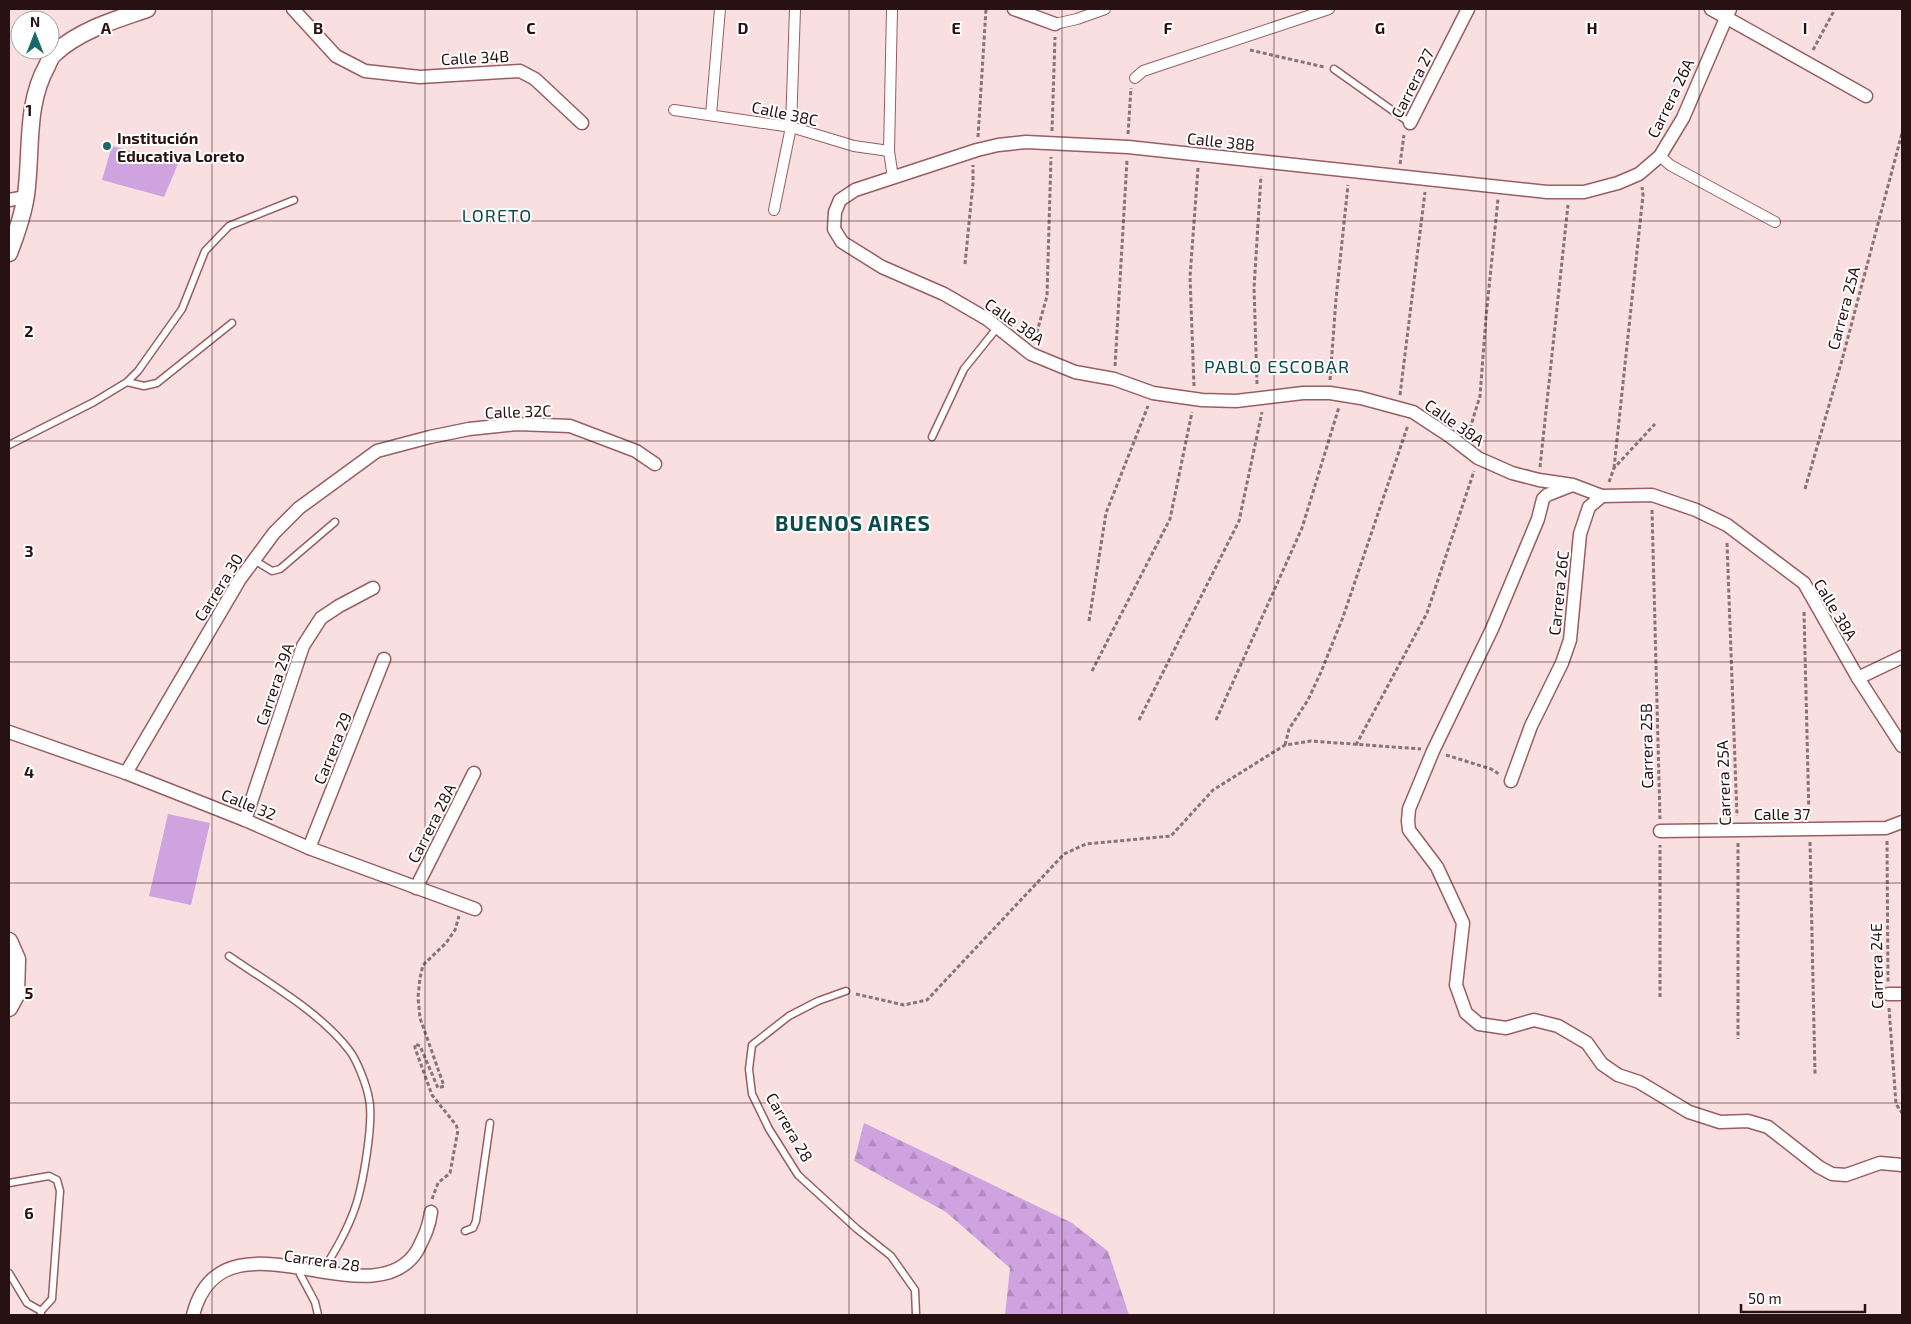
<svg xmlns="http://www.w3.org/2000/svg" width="1911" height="1324" font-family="'Exo 2',sans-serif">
<defs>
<pattern id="forest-firs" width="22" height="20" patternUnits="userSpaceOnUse" patternTransform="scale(1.25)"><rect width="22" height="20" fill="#cfa3df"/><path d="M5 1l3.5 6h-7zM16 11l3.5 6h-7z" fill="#b28bbe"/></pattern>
</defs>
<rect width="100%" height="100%" fill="#fadfe0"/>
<path fill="url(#forest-firs)" d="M864,1123L1072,1223L1108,1251L1129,1315H1005L1010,1268L946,1212L854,1161Z"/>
<g fill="#cfa3df">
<path d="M112,146L178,164L164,197L102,180Z"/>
<path d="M168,814L210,823L191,905L149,896Z"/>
</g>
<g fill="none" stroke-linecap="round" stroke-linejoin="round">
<g stroke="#985e61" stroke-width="9">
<g id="service">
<path d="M1334,69L1410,123"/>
<path d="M127,382L144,386L157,383L232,323"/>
<path d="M932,437L964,369L997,328"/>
<path d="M9,445L94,402L127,382L138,371L182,309L205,251L229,226L294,200"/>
<path d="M254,560L272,571L280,569L335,522"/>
<path d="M229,956C268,983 320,1012 349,1050C357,1060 367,1086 369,1099C374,1121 363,1185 355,1208C347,1231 335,1251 322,1272"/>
<path d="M846,991L818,1001L789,1016L752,1045L749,1069L752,1094L769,1129L798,1175L857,1229L891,1256L915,1290L916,1315"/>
<path d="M9,1183L49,1176L57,1180L60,1191L52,1299L41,1311V1315"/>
<path d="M465,1231L473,1228L476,1221L490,1123"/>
<path d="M9,1273L27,1303L41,1311"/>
<path d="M300,1274L315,1302L318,1315"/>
</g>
</g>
<g stroke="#985e61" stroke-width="12">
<g id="pedestrian">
<path d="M892,9L889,151L893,178"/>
<path d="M1055,24L1077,19L1105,9"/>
<path d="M1135,78L1143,71L1329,9"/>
<path d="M674,110L791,127L854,146L889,151"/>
<path d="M711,115L720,9"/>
<path d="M1660,156L1670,165L1775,222"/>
<path d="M774,210L791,127L795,9"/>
</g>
</g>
<g stroke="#985e61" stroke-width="15">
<g id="minor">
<path d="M293,9L336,56L365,71L420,77L520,71L535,79L582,123"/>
<path d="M1014,9L1055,24"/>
<path d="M1711,9L1866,96"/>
<path d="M1730,9L1683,118L1660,156L1639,174L1618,183L1584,192H1547L1128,147L1026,142L998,145L977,150L855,190L840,200L835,212L834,229L842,242L882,267L944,294L987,319L1031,354L1075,372L1114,379L1153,393L1202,400L1236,401L1303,393H1330L1361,398L1413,412L1451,437L1478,458L1512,473L1539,480L1573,485L1602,496L1652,495L1696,510L1727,525L1804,583L1858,678L1902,746"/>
<path d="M1410,123L1468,9"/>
<path d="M9,200L26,197"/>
<path d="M1570,486L1547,495L1543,499L1538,519L1492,629L1433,751L1409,809L1408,821L1409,830L1437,867L1463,923L1456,985L1466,1013L1479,1024L1506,1028L1534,1020L1558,1026L1587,1043L1602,1064L1618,1075L1639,1082L1689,1112L1720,1122L1748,1121L1768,1127L1819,1167L1832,1174L1846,1175L1880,1163L1902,1165"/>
<path d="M1858,678L1902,657"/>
<path d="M9,732L126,773L245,820L309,848L475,909"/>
<path d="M126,773L240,579L274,533L299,508L377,451L430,437L469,429L517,424L570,426L636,451L655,464"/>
<path d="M1511,781L1531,726L1562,663L1570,640L1580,534L1589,507L1602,496"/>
<path d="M245,820L303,646L321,618L339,606L373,588"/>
<path d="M1660,831L1886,828L1902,822"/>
<path d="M309,848L384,659"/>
<path d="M416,888L474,773"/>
<path d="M1888,994H1902"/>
<path d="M193,1315C222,1201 371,1324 417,1251C424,1237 429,1228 431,1212"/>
</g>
</g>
<g stroke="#985e61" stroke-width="19">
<g id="tertiary">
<path d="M9,253C16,235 23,215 26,195C32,152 25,105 47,66C49,61 51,56 55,53C80,30 115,20 147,9"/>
<path d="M9,941L17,959L16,995L9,1008"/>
</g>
</g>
<g stroke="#8b7274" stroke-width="3" stroke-dasharray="4 2.5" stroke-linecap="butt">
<path d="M1250,50L1324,67"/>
<path d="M1813,50L1835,9"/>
<path d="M1052,131L1055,37"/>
<path d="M1128,134L1131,88"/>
<path d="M978,137L986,9"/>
<path d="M1400,164L1404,135"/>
<path d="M965,264L973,183V165"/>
<path d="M1035,339L1047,296L1051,157"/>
<path d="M1115,366L1127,160"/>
<path d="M1330,380L1336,299L1348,185"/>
<path d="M1257,384L1254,288L1261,176"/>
<path d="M1194,386L1190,277L1198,168"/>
<path d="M1400,395L1425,192"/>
<path d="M1468,435L1480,396L1486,317L1498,199"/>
<path d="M1540,467L1568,205"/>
<path d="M1614,468L1643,195L1642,187"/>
<path d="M1609,482L1614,468L1655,424"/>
<path d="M1805,489L1842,360L1902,133"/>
<path d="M1652,510L1660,819"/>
<path d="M1727,543L1737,816"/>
<path d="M1804,612L1809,816"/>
<path d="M1089,621L1106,513L1148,406"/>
<path d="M1092,671L1170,519L1192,412"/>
<path d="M1139,720L1239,521L1262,412"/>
<path d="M1216,720L1302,528L1339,407"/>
<path d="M1285,745L1289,729L1308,700L1321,672L1343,617L1408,425"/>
<path d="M1356,745L1427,613L1474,471"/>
<path d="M1446,755L1491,769L1499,774"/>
<path d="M1887,841L1888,982"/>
<path d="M1810,842L1815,1074"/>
<path d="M1738,843V1039"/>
<path d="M856,994L904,1005L927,1000L1064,854L1086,844L1171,836L1213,790L1285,745L1311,741L1421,749"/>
<path d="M1660,997V845"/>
<path d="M1889,1008L1896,1104L1902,1113"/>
<path d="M432,1199L438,1183L450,1173L458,1130L456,1125L432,1095L415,1048V1044L420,1046L438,1088L444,1086L420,1018L418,997L420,978L423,965L446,943L455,930L459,916"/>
</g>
<use href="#service" stroke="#fff" stroke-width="6"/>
<use href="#pedestrian" stroke="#fff" stroke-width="10"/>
<use href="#minor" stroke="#fff" stroke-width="12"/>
<use href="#tertiary" stroke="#fff" stroke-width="16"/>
</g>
<path fill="none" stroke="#281113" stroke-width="1" stroke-opacity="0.55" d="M212,9V1315M425,9V1315M637,9V1315M849,9V1315M1062,9V1315M1274,9V1315M1486,9V1315M1699,9V1315M9,221H1902M9,441H1902M9,662H1902M9,883H1902M9,1103H1902"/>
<circle fill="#1a6869" stroke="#fff" stroke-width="2" cx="107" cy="146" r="5"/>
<g text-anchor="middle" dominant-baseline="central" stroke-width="4" stroke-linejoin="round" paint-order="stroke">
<g font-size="16" fill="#281113" stroke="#fff">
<text transform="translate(475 57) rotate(-3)">Calle 34B</text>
<text transform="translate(1412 83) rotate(-63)">Carrera 27</text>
<text transform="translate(1670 98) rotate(-64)">Carrera 26A</text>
<text transform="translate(785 113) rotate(12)">Calle 38C</text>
<text transform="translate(1221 141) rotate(6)">Calle 38B</text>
<text transform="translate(1843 308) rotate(-75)">Carrera 25A</text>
<text transform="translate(1015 321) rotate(35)">Calle 38A</text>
<text transform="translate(518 411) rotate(-2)">Calle 32C</text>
<text transform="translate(1455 422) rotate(35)">Calle 38A</text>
<text transform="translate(218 587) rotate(-58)">Carrera 30</text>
<text transform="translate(1558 593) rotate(-84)">Carrera 26C</text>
<text transform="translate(1836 609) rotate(59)">Calle 38A</text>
<text transform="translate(274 684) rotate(-71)">Carrera 29A</text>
<text transform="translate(1646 746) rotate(-91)">Carrera 25B</text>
<text transform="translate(332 748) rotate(-68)">Carrera 29</text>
<text transform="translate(1723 783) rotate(-92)">Carrera 25A</text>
<text transform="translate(249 804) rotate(22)">Calle 32</text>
<text x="1782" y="813">Calle 37</text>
<text transform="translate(431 823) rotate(-63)">Carrera 28A</text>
<text transform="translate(1876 966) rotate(-91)">Carrera 24E</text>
<text transform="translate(790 1127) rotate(60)">Carrera 28</text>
<text transform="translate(322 1260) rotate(8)">Carrera 28</text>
</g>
<g font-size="16" font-weight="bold" fill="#281113" stroke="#fff" text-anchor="start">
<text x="117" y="137">Institución<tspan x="117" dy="18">Educativa Loreto</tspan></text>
</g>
<g font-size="18" letter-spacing="1" fill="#0b4b4d" stroke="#fff">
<text x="497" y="215">LORETO</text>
<text x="1277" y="366">PABLO ESCOBAR</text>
</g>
<g font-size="21" font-weight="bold" letter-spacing="1" fill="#0b4b4d" stroke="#fff">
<text x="853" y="522">BUENOS AIRES</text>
</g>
</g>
<g font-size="16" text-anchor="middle" font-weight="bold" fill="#281113" stroke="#fff" stroke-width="4" stroke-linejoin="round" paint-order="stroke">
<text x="106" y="34">A</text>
<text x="318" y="34">B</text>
<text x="531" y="34">C</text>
<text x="743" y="34">D</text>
<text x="956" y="34">E</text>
<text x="1168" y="34">F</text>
<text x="1380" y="34">G</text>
<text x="1592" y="34">H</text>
<text x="1805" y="34">I</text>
<text x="29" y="116">1</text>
<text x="29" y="337">2</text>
<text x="29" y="557">3</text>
<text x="29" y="778">4</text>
<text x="29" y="999">5</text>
<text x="29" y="1219">6</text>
</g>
<rect width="1911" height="1324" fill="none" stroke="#281113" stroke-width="20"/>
<g transform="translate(35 35)"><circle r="24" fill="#ffffff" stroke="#a9a0a1"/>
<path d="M0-4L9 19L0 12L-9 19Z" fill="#1a6869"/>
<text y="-8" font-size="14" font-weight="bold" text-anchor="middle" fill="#281113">N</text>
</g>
<path d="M1741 1304v8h124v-8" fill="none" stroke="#281113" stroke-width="2.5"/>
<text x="1748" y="1304" font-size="15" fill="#281113" stroke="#ffffff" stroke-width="4" paint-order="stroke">50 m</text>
</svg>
